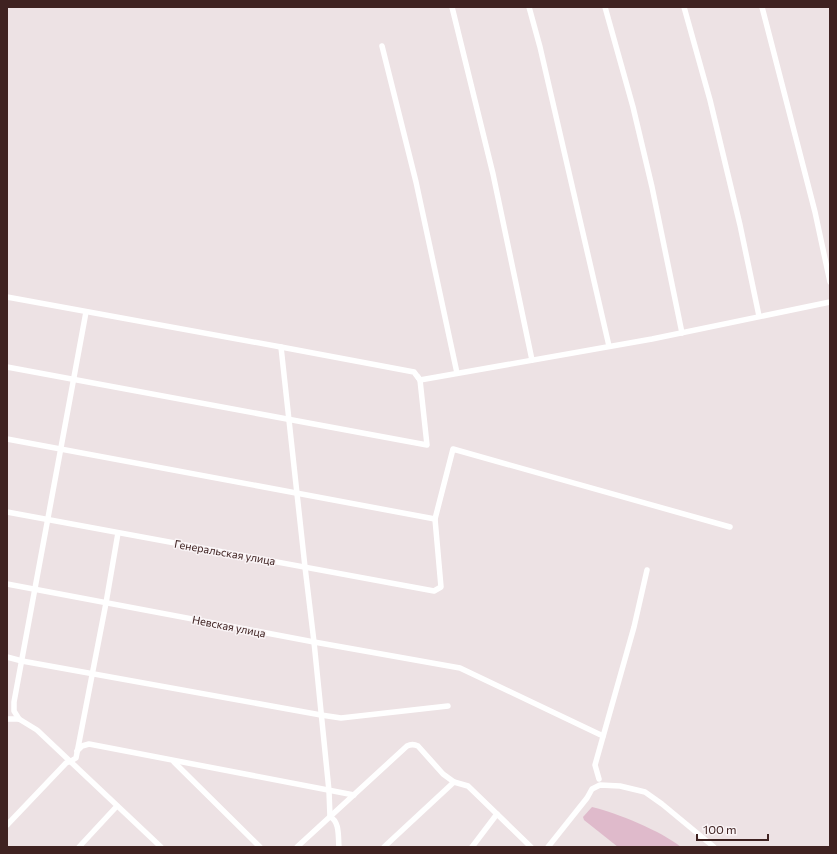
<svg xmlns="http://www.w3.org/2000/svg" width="837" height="854" font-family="Commissioner,sans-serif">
<rect width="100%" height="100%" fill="#ede2e4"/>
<path fill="#dfbacb" d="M592,807C617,813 661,831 681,847H618L584,820L583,817Z"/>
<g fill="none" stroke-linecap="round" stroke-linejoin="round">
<g stroke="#fff" stroke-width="5.5">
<path d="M452,7L493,174L532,360"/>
<path d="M529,7L540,47L609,346"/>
<path d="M605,7L633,107L652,187L682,333"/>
<path d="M684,7L710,100L740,225L759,316"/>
<path d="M762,7L815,212L830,282"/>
<path d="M382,46L416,182L457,373"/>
<path d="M7,297L281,347L414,372L420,380L652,339L830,302"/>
<path d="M281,347L305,567L314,642L329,791L330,817"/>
<path d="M7,367L427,445L420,380L418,377"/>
<path d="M7,439L435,519"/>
<path d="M7,512L434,591L441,587L435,519L453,449L730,527"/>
<path d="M7,584L314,642L460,668L603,736"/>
<path d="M7,657L22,661L321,715L341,718L448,706"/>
<path d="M7,719H19L37,730L161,847"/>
<path d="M19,719L14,711V702L86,312"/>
<path d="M77,751L82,746L89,744L354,795"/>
<path d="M174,762L260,847"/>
<path d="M599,779L595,765L634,627L647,570"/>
<path d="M330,817C340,821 338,838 339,847"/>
<path d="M7,825L66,763L71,761L76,758L106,603L118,533"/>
<path d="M79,847L117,806"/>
<path d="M297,847L407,746C411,744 414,744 418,746L443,774L454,782L468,786L531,847"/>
<path d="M384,847L454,782"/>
<path d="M472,847L497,814"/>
<path d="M548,847L587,798L592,789L600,785L620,786L645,792L662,804L714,847"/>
</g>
</g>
<g text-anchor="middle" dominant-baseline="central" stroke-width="3" stroke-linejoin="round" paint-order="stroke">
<g font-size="11" fill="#3f2221" stroke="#f9f3f5">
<text transform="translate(225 552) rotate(10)">Генеральская улица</text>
<text transform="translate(229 626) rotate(11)">Невская улица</text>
</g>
</g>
<rect width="837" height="854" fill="none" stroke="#3f2221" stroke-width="16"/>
<path d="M697 834v6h71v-6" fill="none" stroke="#3f2221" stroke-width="2"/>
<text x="703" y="834" font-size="12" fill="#3f2221" stroke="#f9f3f5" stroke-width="3" paint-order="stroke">100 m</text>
</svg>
